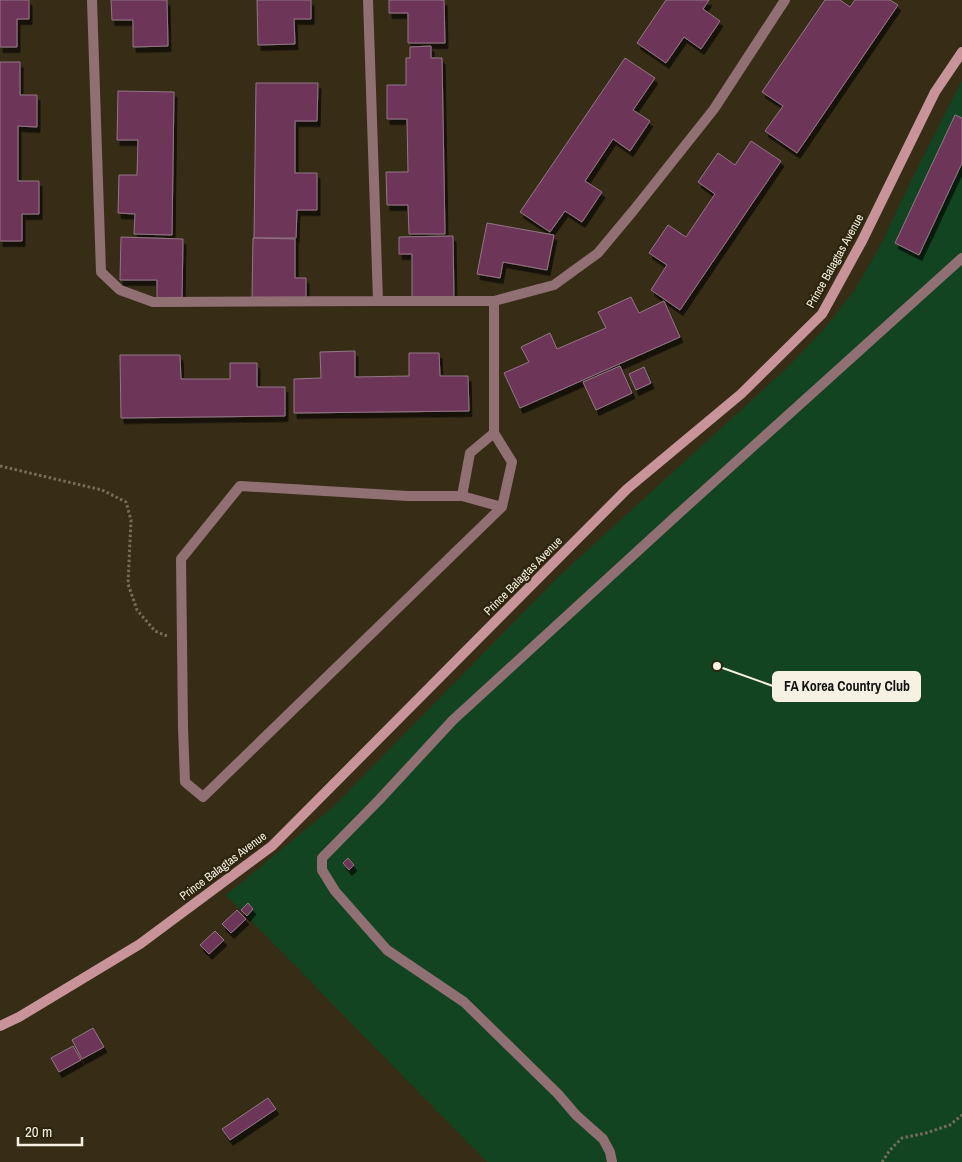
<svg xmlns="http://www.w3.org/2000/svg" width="962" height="1162" font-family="'Archivo Narrow',sans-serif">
<defs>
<filter id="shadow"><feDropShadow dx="3" dy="5.5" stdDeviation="0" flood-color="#0009"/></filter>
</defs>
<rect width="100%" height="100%" fill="#372d16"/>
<path fill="#124421" d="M962,80V1162H487L226,895L333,807L556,579L788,367L824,329L857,287L882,242L912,179Z"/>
<g fill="#6d3558" stroke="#927786" filter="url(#shadow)">
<path d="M0,0H29V19H17V47H0Z"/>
<path d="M111,0H167L168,46L133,47V20H112Z"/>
<path d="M257,0H311V19H294L295,44L258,45Z"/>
<path d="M389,0H444L445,43H408V13H389Z"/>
<path d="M666,0H709L703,9L720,21L701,49L684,37L666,63L637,43Z"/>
<path d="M825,0H840L850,7L855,0H890L898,5L797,153L765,131L783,106L762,92Z"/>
<path d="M431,46V58H442L445,234H409L408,205H387L386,172H408L407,119H387V85H406V58H410V47Z"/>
<path d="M625,58L655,78L633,110L650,121L630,151L613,139L585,181L602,192L582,222L565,211L550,232L520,212Z"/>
<path d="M0,62H20V95H37V127L18,126V181H39V214H22V241H0Z"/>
<path d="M256,83H318L317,121H295V173H317V210H297L296,238H254Z"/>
<path d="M118,91L174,92L172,235L134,234L135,214L118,213L119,175H137L138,140H117Z"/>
<path d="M955,115L962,118V163L919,255L895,243Z"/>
<path d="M751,141L781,161L680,310L651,290L667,265L649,253L668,225L686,237L715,194L698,182L718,153L735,165Z"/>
<path d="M487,223L554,235L547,270L503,262L500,278L477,274Z"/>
<path d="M453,236L454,299H412V254H399V237Z"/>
<path d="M121,237L183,239L182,299L157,298V280H120Z"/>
<path d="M253,238L295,239V278H306V299L252,298Z"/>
<path d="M631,297L639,313L664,301L680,337L520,408L504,373L529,362L521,347L550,333L557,349L606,328L598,312Z"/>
<path d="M355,351V377L409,376V353H439L440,376H468L469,411L294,413V379L321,378L320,352Z"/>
<path d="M120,355H180L181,379H230V363H257V387H285V416L121,418Z"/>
<path d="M620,366L632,393L596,410L583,382Z"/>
<path d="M644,367L651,383L636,390L629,374Z"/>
<path d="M348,858L354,865L349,870L343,863Z"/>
<path d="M248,903L253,909L247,916L241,910Z"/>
<path d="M237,910L246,919L231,933L222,924Z"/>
<path d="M215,931L224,940L209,954L200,945Z"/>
<path d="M93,1028L104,1047L82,1059L72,1040Z"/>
<path d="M73,1046L81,1060L59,1072L51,1058Z"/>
<path d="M268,1098L276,1109L230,1140L222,1129Z"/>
</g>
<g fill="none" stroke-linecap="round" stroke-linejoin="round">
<g stroke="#766e5a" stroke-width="3" stroke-dasharray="2.5 2.5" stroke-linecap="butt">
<path d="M0,466L102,490L126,502L131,520L128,584L137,610L155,631L167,636"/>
<path d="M882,1162L890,1150L902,1138L926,1133L950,1125L962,1115"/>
</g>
<g stroke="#907073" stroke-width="10">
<path d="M494,433L512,462L502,507L203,797L185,782L183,727L181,559L240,486L408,496H462L502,507"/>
<path d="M462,496L470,453L494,433V301"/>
<path d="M612,1162L610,1152L603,1139L576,1115L558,1094L464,1002L387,950L335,891L322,870V858L379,800L453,720L676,516L962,258"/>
</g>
<g stroke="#907073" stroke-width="10">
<path d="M92,0L101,272L120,290L153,302L378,301L368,0"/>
<path d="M378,301H494L554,285L598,253L633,211L714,109L785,0"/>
</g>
<path stroke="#c89499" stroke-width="10" d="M0,1026L19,1017L140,944L272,846L627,489L741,394L822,314L862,241L935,92L962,52"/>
</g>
<g text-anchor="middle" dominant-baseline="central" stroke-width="4.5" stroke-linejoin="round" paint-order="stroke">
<g font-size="12" fill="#f7f1e3" stroke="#2c240c">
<text transform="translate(835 261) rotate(-61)">Prince Balagtas Avenue</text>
<text transform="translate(523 576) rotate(-45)">Prince Balagtas Avenue</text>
<text transform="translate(223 866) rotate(-37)">Prince Balagtas Avenue</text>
</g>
</g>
<path fill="none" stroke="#f7f1e3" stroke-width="2" d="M717 666L773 686"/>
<circle fill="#f7f1e3" stroke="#2c240c" stroke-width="2" cx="717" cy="666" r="5"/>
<rect fill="#f7f1e3" stroke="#f7f1e3" stroke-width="2" x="773" y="672" width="147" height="29" rx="5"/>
<g font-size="14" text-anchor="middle" font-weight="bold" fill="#111">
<text x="847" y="691">FA Korea Country Club</text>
</g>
<path d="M18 1137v8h64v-8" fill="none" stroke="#f7f1e3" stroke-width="2.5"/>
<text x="25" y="1137" font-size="15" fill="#f7f1e3" stroke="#2c240c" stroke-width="4" paint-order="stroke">20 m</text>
</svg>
